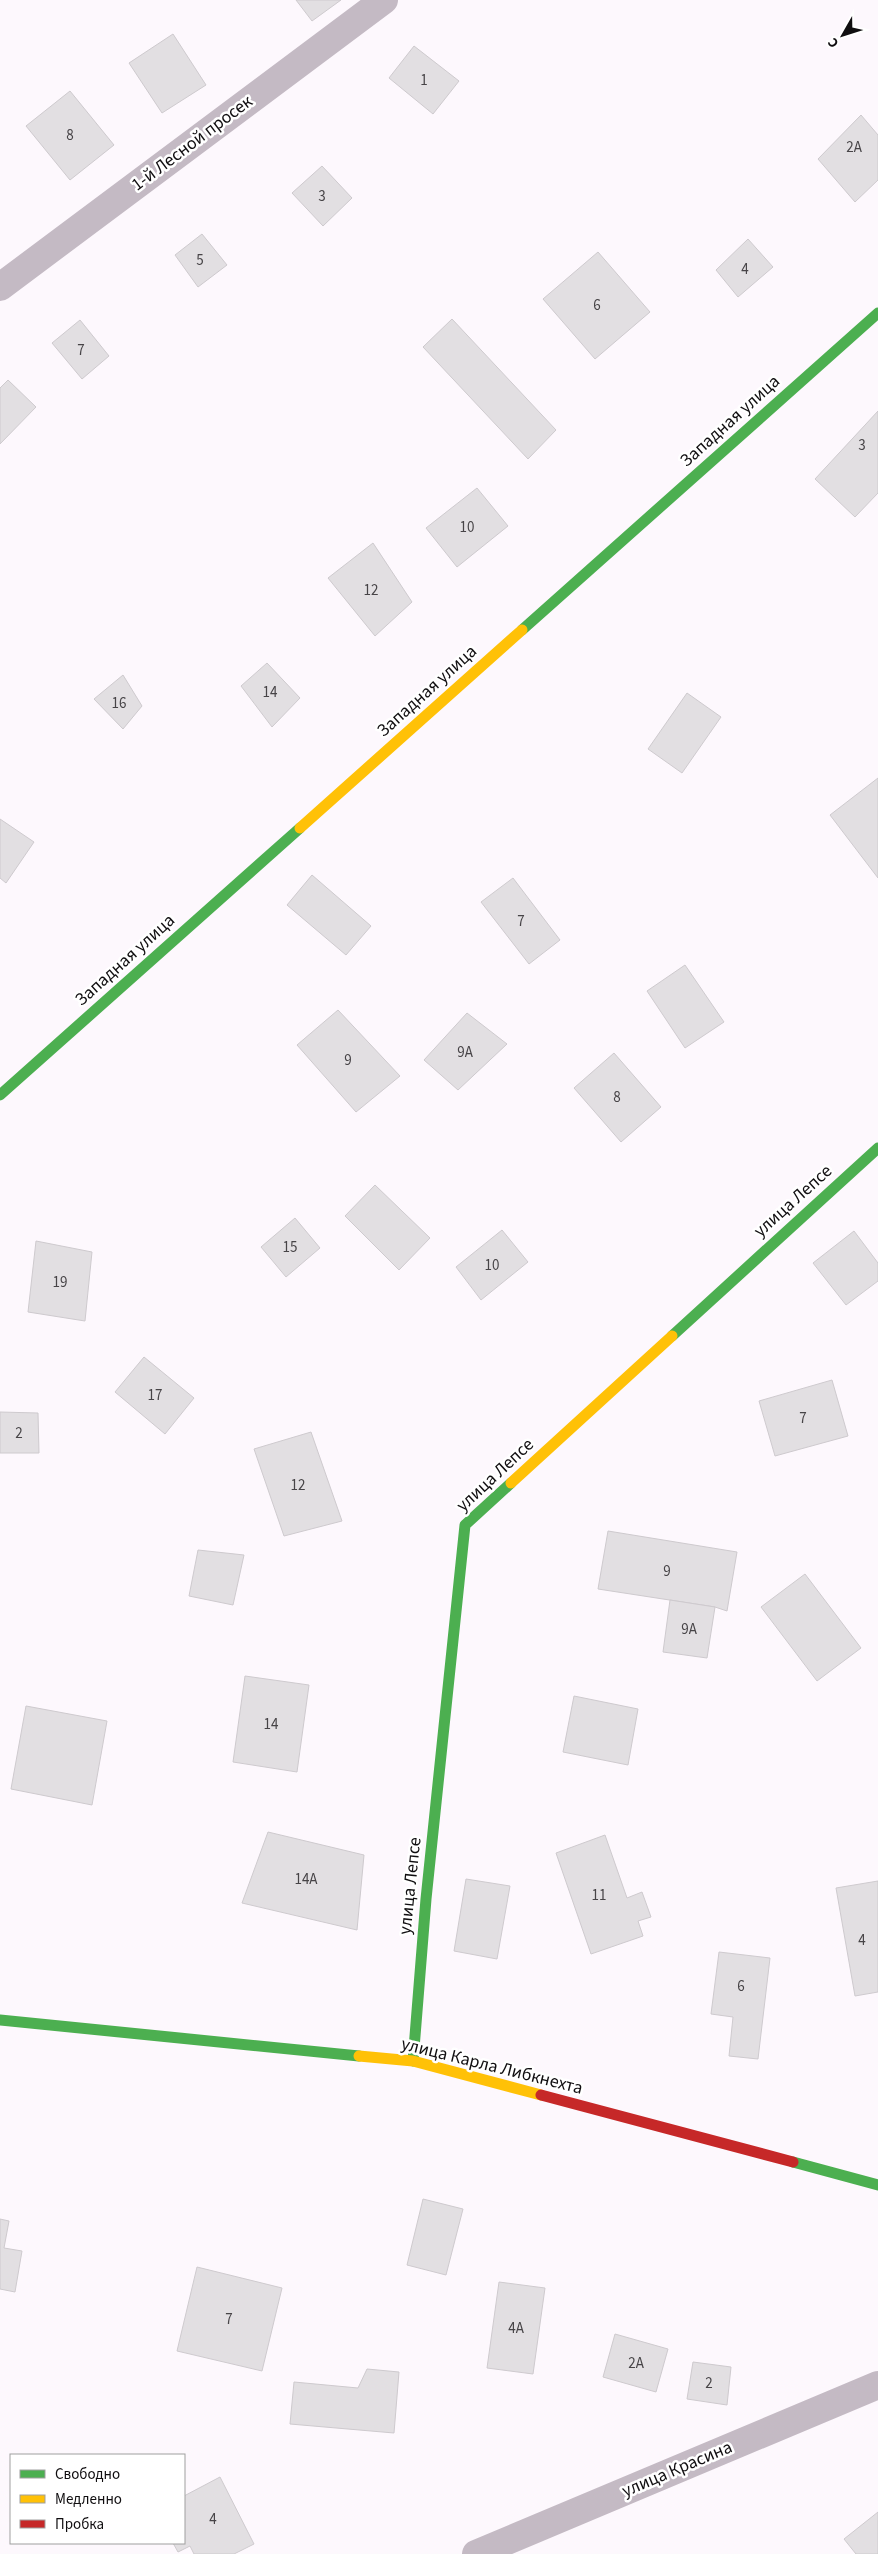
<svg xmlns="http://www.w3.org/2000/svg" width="878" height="2554" font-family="'Source Sans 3',sans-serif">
<rect width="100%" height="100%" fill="#fdf8fd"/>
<g fill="#e2dfe2" stroke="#cecace">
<path d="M296,0H341L312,21Z"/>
<path d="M173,34L206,85L162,113L129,63Z"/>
<path d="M414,46L459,81L433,114L389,78Z"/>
<path d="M70,91L114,145L70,180L26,126Z"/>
<path d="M861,115L878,135V180L855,202L818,159Z"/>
<path d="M322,166L352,198L323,226L292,193Z"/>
<path d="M202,234L227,265L198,287L175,255Z"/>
<path d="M748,239L773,267L738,297L716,270Z"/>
<path d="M598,252L650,312L595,359L543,299Z"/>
<path d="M452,319L556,430L528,459L423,347Z"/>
<path d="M80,320L109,356L82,379L52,343Z"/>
<path d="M8,380L36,407L0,444V388Z"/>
<path d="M878,411V493L855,517L815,479Z"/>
<path d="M477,488L508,526L457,567L426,528Z"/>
<path d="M373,543L412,602L375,636L328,578Z"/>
<path d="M267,663L300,698L272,727L241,686Z"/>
<path d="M123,675L142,706L123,729L94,699Z"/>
<path d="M687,693L721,717L682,773L648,749Z"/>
<path d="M878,778V878L830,815Z"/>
<path d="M0,819L34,842L6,883L0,878Z"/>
<path d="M312,875L371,926L346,955L287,905Z"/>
<path d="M513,878L560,940L529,964L481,902Z"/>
<path d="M685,965L724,1022L685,1048L647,991Z"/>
<path d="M338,1010L400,1076L356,1112L297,1045Z"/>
<path d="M467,1013L507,1044L458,1090L424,1060Z"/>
<path d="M614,1053L661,1107L621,1142L574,1088Z"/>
<path d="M375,1185L430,1238L399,1270L345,1216Z"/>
<path d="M295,1218L320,1248L286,1277L261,1247Z"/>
<path d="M502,1230L528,1262L481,1300L456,1267Z"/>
<path d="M854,1231L878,1263V1281L846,1305L813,1263Z"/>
<path d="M36,1241L92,1252L85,1321L28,1312Z"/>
<path d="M144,1357L194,1398L165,1434L115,1392Z"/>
<path d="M832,1380L848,1436L775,1456L759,1401Z"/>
<path d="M0,1412L38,1413L39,1453H0Z"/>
<path d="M311,1432L342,1521L284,1536L254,1449Z"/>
<path d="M608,1531L737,1552L727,1611L715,1607L598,1589Z"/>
<path d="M198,1550L244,1555L233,1605L189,1596Z"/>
<path d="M805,1574L861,1648L817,1681L761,1607Z"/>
<path d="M670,1600L715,1607L707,1658L663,1652Z"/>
<path d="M245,1676L309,1685L297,1772L233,1762Z"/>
<path d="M574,1696L638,1709L628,1765L563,1752Z"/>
<path d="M26,1706L107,1721L92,1805L11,1789Z"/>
<path d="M268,1832L364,1855L357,1930L242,1903Z"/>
<path d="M605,1835L627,1898L642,1892L651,1917L638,1921L643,1936L591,1954L556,1853Z"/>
<path d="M466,1879L510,1886L497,1959L454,1951Z"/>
<path d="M878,1881V1992L855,1996L836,1888Z"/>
<path d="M719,1952L770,1958L758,2059L729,2056L733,2017L711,2014Z"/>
<path d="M423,2199L463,2209L446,2275L407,2265Z"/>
<path d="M0,2219L9,2221L4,2248L22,2251L15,2292L0,2289Z"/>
<path d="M197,2267L282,2288L262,2371L177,2351Z"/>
<path d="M499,2282L545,2288L533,2374L487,2368Z"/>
<path d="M615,2334L668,2349L656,2392L603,2377Z"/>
<path d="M693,2362L731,2367L727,2405L687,2399Z"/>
<path d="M367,2369L399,2372L394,2433L290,2424L294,2382L358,2388Z"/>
<path d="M220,2477L254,2544L234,2554H194L190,2546L178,2552L173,2543H184V2496Z"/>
<path d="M878,2512V2554H856L844,2539Z"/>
</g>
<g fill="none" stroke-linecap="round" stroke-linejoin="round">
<g stroke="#c4bac4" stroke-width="28">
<path d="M0,287L384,0"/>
<path d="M476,2554L878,2385"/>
</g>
<g stroke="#4caf50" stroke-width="11">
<path d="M522,630L878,313"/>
<path d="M0,1095L300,828"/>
<path d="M672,1336L878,1148"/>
<path d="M0,2020L359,2056"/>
<path d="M413,2061L426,1899L465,1525L511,1483"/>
<path d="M793,2162L878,2185"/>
</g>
<g stroke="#ffc107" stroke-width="11">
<path d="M300,828L522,630"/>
<path d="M511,1483L672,1336"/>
<path d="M359,2056L413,2061L541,2095"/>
</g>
<path stroke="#c62828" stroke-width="11" d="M541,2095L793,2162"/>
</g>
<g text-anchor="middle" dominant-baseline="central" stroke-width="5" stroke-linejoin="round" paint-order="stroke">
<g font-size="15" fill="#474447">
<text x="424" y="80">1</text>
<text x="70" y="135">8</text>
<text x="854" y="147">2А</text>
<text x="322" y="196">3</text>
<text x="200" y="260">5</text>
<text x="745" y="269">4</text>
<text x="597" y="305">6</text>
<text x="81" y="350">7</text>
<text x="862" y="445">3</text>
<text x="467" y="527">10</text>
<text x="371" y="590">12</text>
<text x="270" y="692">14</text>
<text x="119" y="703">16</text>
<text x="521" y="921">7</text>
<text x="465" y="1052">9А</text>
<text x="348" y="1060">9</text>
<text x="617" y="1097">8</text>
<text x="290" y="1247">15</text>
<text x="492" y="1265">10</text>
<text x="60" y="1282">19</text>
<text x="155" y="1395">17</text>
<text x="803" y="1418">7</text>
<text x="19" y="1433">2</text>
<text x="298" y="1485">12</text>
<text x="667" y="1571">9</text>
<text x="689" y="1629">9А</text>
<text x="271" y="1724">14</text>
<text x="306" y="1879">14А</text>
<text x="599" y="1895">11</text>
<text x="862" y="1940">4</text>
<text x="741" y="1986">6</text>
<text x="229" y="2319">7</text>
<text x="516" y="2328">4А</text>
<text x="636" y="2363">2А</text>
<text x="709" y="2383">2</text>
<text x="213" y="2519">4</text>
</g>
<g font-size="18" fill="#100e10" stroke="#fff">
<text transform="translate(192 143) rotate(-37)">1-й Лесной просек</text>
<text transform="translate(730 421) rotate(-42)">Западная улица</text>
<text transform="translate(427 691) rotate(-42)">Западная улица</text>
<text transform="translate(125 960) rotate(-42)">Западная улица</text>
<text transform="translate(793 1201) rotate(-42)">улица Лепсе</text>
<text transform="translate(495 1475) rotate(-43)">улица Лепсе</text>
<text transform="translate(410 1886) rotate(-84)">улица Лепсе</text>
<text transform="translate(492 2066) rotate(14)">улица Карла Либкнехта</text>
<text transform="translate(677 2469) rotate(-23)">улица Красина</text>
</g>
</g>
<rect x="10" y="2454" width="175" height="90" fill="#ffffff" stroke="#9f9f9f"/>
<rect x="20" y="2470" width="25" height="8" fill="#4caf50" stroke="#9f9f9f"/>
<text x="55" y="2479" font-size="15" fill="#100e10">Свободно</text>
<rect x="20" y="2495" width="25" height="8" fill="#ffc107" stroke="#9f9f9f"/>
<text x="55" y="2504" font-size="15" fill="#100e10">Медленно</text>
<rect x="20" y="2520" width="25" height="8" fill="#c62828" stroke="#9f9f9f"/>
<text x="55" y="2529" font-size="15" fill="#100e10">Пробка</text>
<g transform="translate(843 35) rotate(231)" stroke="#ffffff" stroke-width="4" paint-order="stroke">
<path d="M0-4L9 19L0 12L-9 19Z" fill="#100e10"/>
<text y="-8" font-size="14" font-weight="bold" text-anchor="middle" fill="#100e10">С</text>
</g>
</svg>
